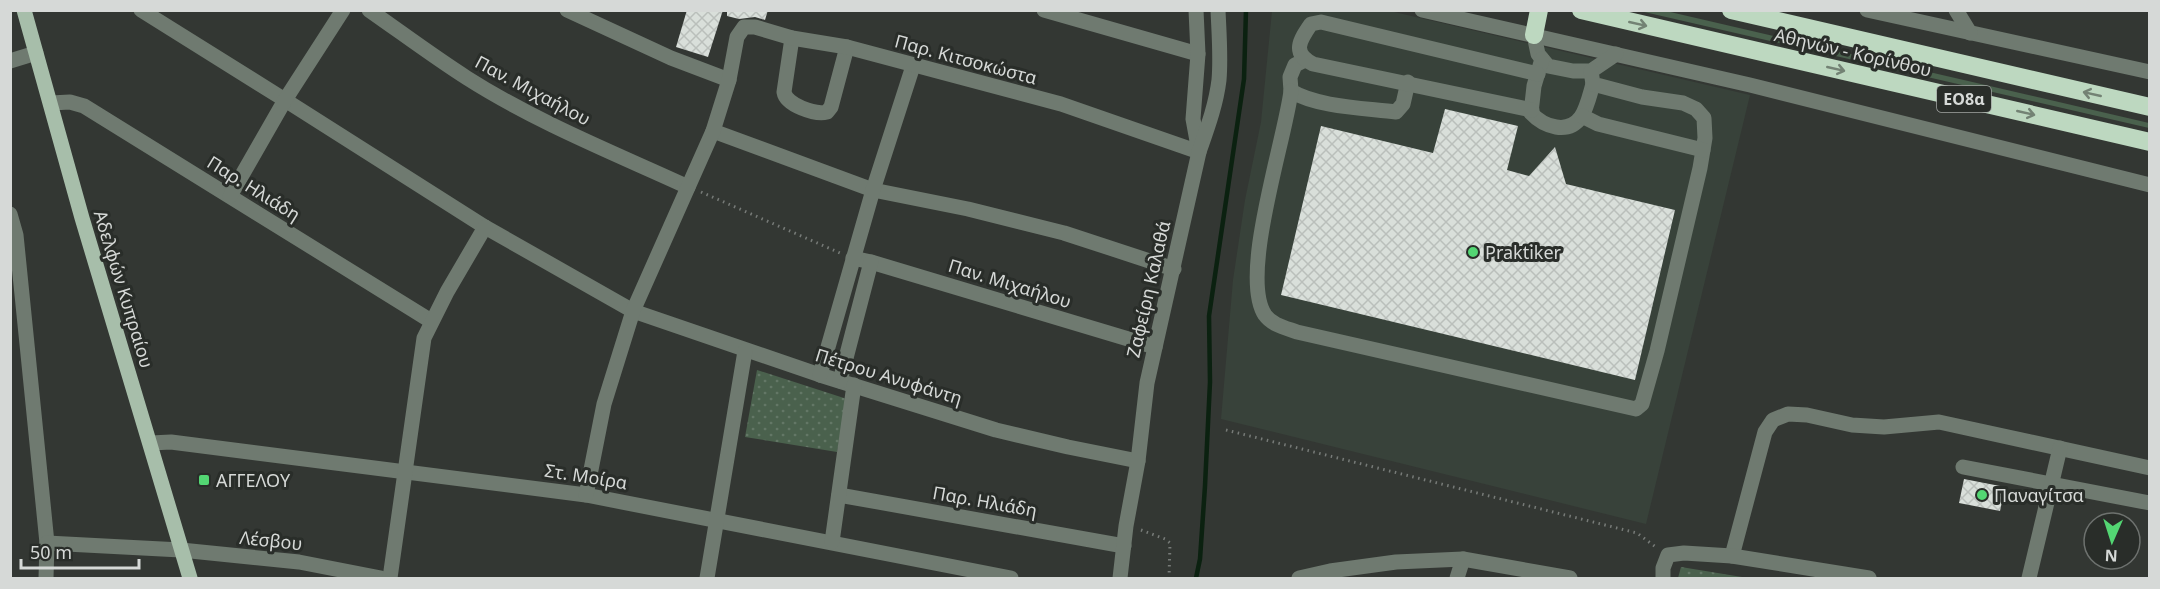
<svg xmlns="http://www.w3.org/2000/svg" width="2160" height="589" font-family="'Noto Sans',sans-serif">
<defs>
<pattern id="park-dots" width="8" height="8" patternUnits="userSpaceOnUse" patternTransform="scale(1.5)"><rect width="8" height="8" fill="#4a614d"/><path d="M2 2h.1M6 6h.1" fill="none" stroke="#637766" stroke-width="1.8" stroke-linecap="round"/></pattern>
<pattern id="building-cross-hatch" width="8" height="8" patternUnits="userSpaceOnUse" patternTransform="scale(1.5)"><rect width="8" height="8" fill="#d9dfda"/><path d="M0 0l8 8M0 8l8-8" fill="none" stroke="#babfbb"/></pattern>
</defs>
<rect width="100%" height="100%" fill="#333733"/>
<path fill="#38423a" d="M1272,11H1390L1750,95L1646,524L1221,419L1233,280L1245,200L1261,122Z"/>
<path fill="#4a614d" d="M1640,11H1666L2149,123V128Z"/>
<g fill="url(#park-dots)">
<path d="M757,370L847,399L837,452L745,437Z"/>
<path d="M1681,567L1748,578H1678Z"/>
</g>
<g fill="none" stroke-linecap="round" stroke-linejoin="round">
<path stroke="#0b2110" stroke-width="4.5" d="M1196,578L1200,559L1205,486L1210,382L1209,316L1244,79L1246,10"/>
</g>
<g fill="url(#building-cross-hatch)">
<path d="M687,10H723L708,57L676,47Z"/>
<path d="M727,10H768L765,20L755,17L739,19L727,16Z"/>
<path d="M1445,109L1518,126L1507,170L1529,176L1555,147L1566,184L1675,210L1635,380L1281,295L1321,126L1433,153Z"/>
<path d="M1964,479L2005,487L2000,511L1959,503Z"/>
</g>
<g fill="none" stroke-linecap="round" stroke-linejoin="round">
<g stroke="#777b78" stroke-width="3" stroke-dasharray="1.5 4.5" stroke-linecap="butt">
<path d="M701,192L840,253"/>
<path d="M1226,430L1637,533L1657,548"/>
<path d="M1141,530L1165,539L1170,543L1169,578"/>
</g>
<g stroke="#6f7a70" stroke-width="15">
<path d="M141,10L285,100L485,227L633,311L820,375L996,430L1068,447L1138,461"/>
<path d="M369,10C402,33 434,57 467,78C536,122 614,153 688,187"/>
<path d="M567,10L671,58L729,80"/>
<path d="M1044,10L1198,54"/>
<path d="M1422,10L1750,85L2150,185"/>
<path d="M1867,10L2150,72"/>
<path d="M1956,10L1970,33"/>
<path d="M1534,35L1538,54L1548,66L1573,71H1591L1616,54"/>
<path d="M792,38L784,92C786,105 815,115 827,112L831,107L847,47"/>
<path d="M1542,59L1534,86L1531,113C1544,127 1568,135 1581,117C1587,108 1590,94 1593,84"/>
<path d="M1305,60L1295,65L1290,77L1291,91C1317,107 1364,108 1396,112L1403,104L1408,82"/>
<path d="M10,61L36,53"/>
<path d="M1291,91C1285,140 1239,276 1265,315C1272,325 1286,328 1297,332L1636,409L1642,404L1657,351L1700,168L1705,138L1704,118L1696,109L1683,103L1642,97L1593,84L1591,71"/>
<path d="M51,103L70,102L84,106L431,321"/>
<path d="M1532,110L1313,64C1291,53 1300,40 1311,24L1321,22L1538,74"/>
<path d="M1582,116L1598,124L1703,150"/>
<path d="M713,131L873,190L968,209L1064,233L1174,269"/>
<path d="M230,196L285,100L343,10"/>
<path d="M10,214L16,235L47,543L46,578"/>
<path d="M853,258L871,262L1155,347"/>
<path d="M820,375L873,190L913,66"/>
<path d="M840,381L871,262"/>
<path d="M151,443L171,442L586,495L1011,578"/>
<path d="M1963,467L2150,503"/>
<path d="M586,495L604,404L633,311L713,131L729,80L737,37L744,27H755L792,38L847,47L1061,104L1199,152L1193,119L1198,54L1196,10"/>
<path d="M839,495L1124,546"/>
<path d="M832,542L854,385"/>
<path d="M47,543L181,550L299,562L381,578"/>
<path d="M1732,556L1765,432L1773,420L1788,414L1807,415L1852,425L1884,427L1939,422L2150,468"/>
<path d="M390,578L424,338L447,292L485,227"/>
<path d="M707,578L745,351"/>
<path d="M1120,578L1126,526L1138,461L1147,383L1199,152C1207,129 1216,105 1219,80C1221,57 1219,34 1218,10"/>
<path d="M1299,578L1330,571L1396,562L1463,559L1570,578"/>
<path d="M1457,578L1463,559"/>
<path d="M1663,578V568L1668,555L1684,553L1732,556L1869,578"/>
<path d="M2029,578L2060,448"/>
</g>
<path stroke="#a7beaa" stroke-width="15" d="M24,10L82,218L190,578"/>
<g stroke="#bdd8c0" stroke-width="18">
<path d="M1581,10L2150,142"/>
<path d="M1731,10L2150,107"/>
<path d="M1534,35L1539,10"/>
</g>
</g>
<defs><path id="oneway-shaft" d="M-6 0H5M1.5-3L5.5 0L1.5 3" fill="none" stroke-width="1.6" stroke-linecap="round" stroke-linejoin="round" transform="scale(1.5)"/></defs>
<g stroke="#738274">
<use href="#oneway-shaft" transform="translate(1638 24) rotate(13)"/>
<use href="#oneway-shaft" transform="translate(1836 69) rotate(13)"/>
<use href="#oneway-shaft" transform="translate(2092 94) rotate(-167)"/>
<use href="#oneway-shaft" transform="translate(2026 113) rotate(13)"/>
</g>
<g fill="#53d673" stroke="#292d29" stroke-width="2">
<circle cx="1473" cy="252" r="6"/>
<rect x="198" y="474" width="12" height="12" rx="3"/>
<circle cx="1982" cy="495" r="6"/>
</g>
<g text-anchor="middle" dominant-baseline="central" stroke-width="6" stroke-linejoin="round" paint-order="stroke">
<rect fill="#292d29" stroke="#a2a5a3" stroke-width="1.5" x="1937" y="86" width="54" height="26" rx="4.5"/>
<g font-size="16" font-weight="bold" fill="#d6d9d7">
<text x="1964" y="99">ΕΟ8α</text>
</g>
<g font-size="18" fill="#d6d9d7" stroke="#292d29">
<text transform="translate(1853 52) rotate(13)">Αθηνών - Κορίνθου</text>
<text transform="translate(966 59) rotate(15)">Παρ. Κιτσοκώστα</text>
<text transform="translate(533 90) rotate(28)">Παν. Μιχαήλου</text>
<text transform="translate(254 188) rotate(32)">Παρ. Ηλιάδη</text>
<text transform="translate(1010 283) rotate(17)">Παν. Μιχαήλου</text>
<text transform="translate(124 289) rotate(73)">Αδελφών Κυπραίου</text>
<text transform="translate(1148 289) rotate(-77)">Ζαφείρη Καλαθά</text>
<text transform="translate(889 376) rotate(17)">Πέτρου Ανυφάντη</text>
<text transform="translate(586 476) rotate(9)">Στ. Μοίρα</text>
<text transform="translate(985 501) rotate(10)">Παρ. Ηλιάδη</text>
<text transform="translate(271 540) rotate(6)">Λέσβου</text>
</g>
<g font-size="18" fill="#d6d9d7" stroke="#292d29" text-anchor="start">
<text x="1485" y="252">Praktiker</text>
<text x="216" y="480">ΑΓΓΕΛΟΥ</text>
<text x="1994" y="495">Παναγίτσα</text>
</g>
</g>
<rect width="2160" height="589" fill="none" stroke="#d6d9d7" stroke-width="24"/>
<g transform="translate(2112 541) rotate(183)"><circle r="28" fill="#292d29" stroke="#6e726f" stroke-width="1.5"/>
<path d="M0-4.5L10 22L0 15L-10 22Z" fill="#53d673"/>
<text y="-9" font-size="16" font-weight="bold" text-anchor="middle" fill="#d6d9d7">N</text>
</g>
<path d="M21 559v9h118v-9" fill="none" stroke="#d6d9d7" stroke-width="3"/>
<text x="30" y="559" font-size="18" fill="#d6d9d7" stroke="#292d29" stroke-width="4.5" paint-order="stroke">50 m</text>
</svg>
